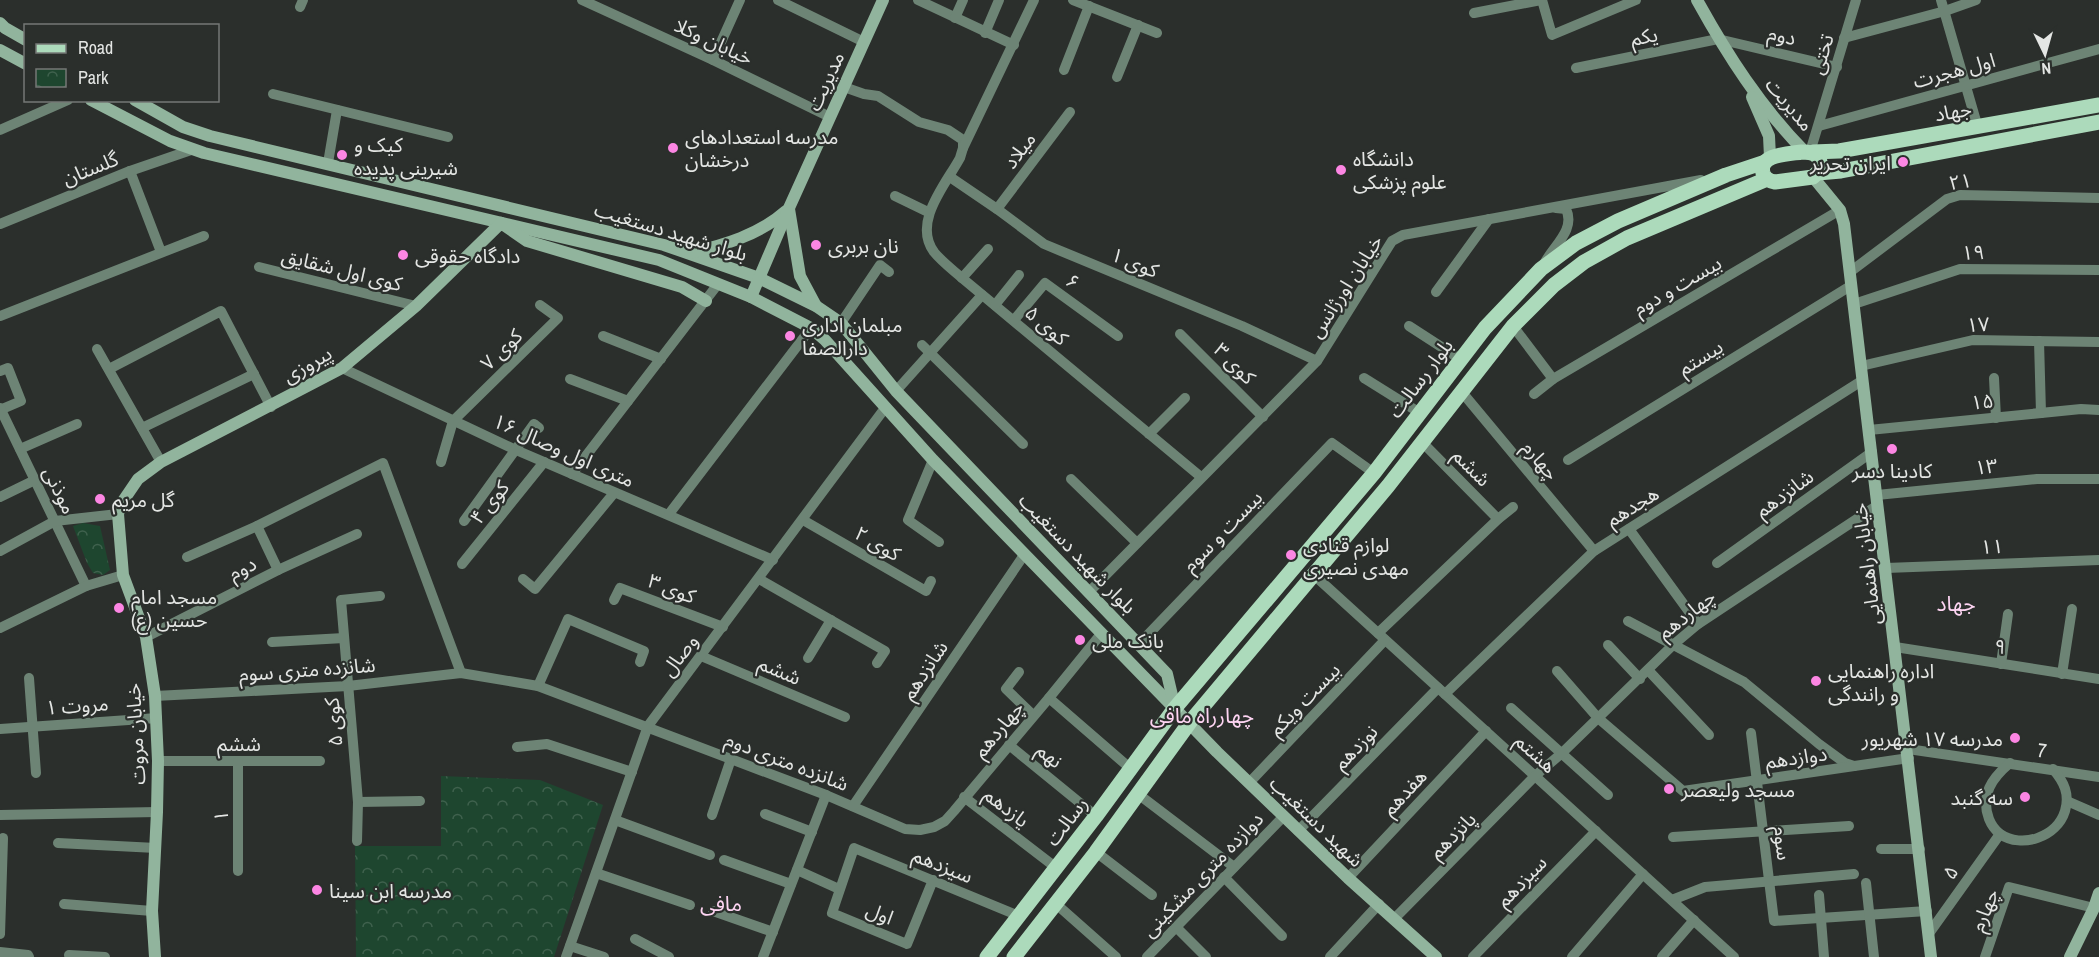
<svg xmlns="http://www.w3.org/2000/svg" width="2099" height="957" font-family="'Archivo Narrow','Noto Sans Arabic',sans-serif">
<defs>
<pattern id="park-crowns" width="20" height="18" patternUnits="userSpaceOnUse" patternTransform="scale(1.5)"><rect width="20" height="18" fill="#1e462f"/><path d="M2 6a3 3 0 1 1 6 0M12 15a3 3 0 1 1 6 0" fill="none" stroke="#3f614d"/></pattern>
</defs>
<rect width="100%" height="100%" fill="#2b2f2c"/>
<g fill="url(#park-crowns)">
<path d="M83,523L100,526L110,570L103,575L93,573L87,563L73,526Z"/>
<path d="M441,776L540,780L603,805L554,957H356L355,846H441Z"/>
</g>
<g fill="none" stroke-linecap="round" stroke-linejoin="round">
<g stroke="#6d8475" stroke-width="10">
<path d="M582,0L713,60L830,117"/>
<path d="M778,0L864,42"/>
<path d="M918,0L1014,45"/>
<path d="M1073,0L1157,33"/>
<path d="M1542,0L1552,35L1636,0"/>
<path d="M1941,0L1978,128"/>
<path d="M300,7L303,0"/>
<path d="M1474,13L1541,0"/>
<path d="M955,18L963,0"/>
<path d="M985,33L999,0"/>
<path d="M1844,38L1945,11L1976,0"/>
<path d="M713,60L740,0"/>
<path d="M1576,68L1718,39L1837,67"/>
<path d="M1064,70L1089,6"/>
<path d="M1117,77L1138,25"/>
<path d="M844,87L864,94L878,96L919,122L948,130L963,140V148L960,158C946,184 912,222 934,252C942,262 953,270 962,278L1201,477"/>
<path d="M273,94L448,137"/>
<path d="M1819,126L2099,49"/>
<path d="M0,130L68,100"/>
<path d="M963,148L1034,0"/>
<path d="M1810,152L1856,0"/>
<path d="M328,163L337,110"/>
<path d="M130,171L161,252"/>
<path d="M950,177L997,209L1044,244L1242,326L1317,361"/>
<path d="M895,196L928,212"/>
<path d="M997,209L1070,112"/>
<path d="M0,224L130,171L194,149"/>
<path d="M1544,264C1553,246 1576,230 1566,209L1556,208"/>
<path d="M259,267L416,306"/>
<path d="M1850,272L1947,199L1960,195L2099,198"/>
<path d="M962,278L988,249"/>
<path d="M1436,292L1489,219"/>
<path d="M1854,304L1960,269L2099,270"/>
<path d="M995,305L1019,275"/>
<path d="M0,316L204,236"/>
<path d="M1014,320L1045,283L1118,336"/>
<path d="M841,323L880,265L889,272"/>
<path d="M1409,326L1460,359"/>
<path d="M1513,326L1553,379"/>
<path d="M1180,334L1263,417"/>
<path d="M603,336L661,359"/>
<path d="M2039,341L2041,413"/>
<path d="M922,345L1023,444"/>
<path d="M97,349L161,462"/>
<path d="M1861,366L1973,340L2099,342"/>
<path d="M342,368L516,450L773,560"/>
<path d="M109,369L221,311L271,407"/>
<path d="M0,371L8,368L21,401L0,410"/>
<path d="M1364,378L1420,413"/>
<path d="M1994,378L1996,418"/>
<path d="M570,379L628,401"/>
<path d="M896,391L982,295"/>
<path d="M1461,391L1594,551"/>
<path d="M1534,394L1553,379L1840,210"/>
<path d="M0,408L86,586"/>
<path d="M142,428L254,374"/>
<path d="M1869,430L2081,409L2099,410"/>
<path d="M1149,434L1185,398"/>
<path d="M1421,441L1498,519"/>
<path d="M20,449L77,424"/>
<path d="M933,460L908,520L939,542"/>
<path d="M1568,460L1852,285"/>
<path d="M441,462L453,421L558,318L540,305"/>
<path d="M572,474L718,284"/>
<path d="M1071,479L1137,543"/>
<path d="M1877,495L2037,479H2099"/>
<path d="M0,497L35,480"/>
<path d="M669,514L811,328"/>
<path d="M803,520L926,591L931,581"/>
<path d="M464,521L534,424L539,428"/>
<path d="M257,526L278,570"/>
<path d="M1629,529L1698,624"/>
<path d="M0,551L55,521L118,514"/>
<path d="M187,557L257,526L383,463L461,673"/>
<path d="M1717,563L1872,452"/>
<path d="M462,564L544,462"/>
<path d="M1886,568L2099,560"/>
<path d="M1314,575L1734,957"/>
<path d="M523,579L535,589L614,493"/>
<path d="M759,579L885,651L877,663"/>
<path d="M1089,592L1317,361L1392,241L1403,235L1701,180"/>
<path d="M614,600L620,588L723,627"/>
<path d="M1628,621L1744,682L1819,744L1845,763L1854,766"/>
<path d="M0,628L86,586L123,575"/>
<path d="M1378,633L1498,519L1513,507"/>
<path d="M146,637L278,570L357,534"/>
<path d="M272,642L344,638"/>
<path d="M1139,644L1332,443L1374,473"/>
<path d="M1608,645L1640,679"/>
<path d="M1895,647L2099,679"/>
<path d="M701,656L845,717"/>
<path d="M808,658L831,620"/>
<path d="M2001,664L2008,614"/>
<path d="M1648,670L1709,735"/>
<path d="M1557,671L1598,718L1683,791L1909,758"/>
<path d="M1019,672L1006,689L1033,715"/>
<path d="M2062,674L2072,609"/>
<path d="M29,678L36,773"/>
<path d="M538,686L568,619L644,651L640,662"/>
<path d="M1445,694L1594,551L1863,380"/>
<path d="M155,696L348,686L461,673L538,686L826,795L905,829L920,830L934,827L945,821L954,811L1049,698L1101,634"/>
<path d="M1049,698L1131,769"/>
<path d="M1511,708L1608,795"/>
<path d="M0,729L157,718"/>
<path d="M1751,733L1774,921L1927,911"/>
<path d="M1009,745L1096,816"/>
<path d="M517,747L547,744L632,772"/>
<path d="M1908,749L2099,777"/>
<path d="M158,761H320"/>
<path d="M2010,763C1992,778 1980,795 1989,819C1991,824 1995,830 2000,834C2022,849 2057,837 2065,811C2070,794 2064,782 2053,769"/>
<path d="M1249,783L1385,640"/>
<path d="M1138,794L1234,867"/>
<path d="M964,797L1050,863L1058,865"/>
<path d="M2067,801L2099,815"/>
<path d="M358,802L420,801"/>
<path d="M853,806L1024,555"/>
<path d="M765,814L812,832"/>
<path d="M0,815L157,812"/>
<path d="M712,815L731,759"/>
<path d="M615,820L710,855"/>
<path d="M1298,831L1438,688"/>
<path d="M1673,837L1849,826"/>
<path d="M357,841L358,802L341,600L380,596"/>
<path d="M58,843L156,848"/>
<path d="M1881,849H1920"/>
<path d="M1096,852L1152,895"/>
<path d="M724,860L791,884"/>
<path d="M797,870L839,889"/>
<path d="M238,871V762"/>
<path d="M596,873L690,905"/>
<path d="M1224,877L1282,936"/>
<path d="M1348,878L1486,731"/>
<path d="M933,880L907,944L832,913L854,848L1019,916"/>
<path d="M1866,883L1874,957"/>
<path d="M1819,895L1824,957"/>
<path d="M1672,900L1705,887L1854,874"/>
<path d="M1055,903L1116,957"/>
<path d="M64,904L152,911"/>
<path d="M713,911L773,932"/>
<path d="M1394,919L1535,776L1562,753L1673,645L1698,624L1878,505"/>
<path d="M1176,927L1206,957"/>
<path d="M1930,932L2000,834"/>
<path d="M0,934L3,838"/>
<path d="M635,939L669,957"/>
<path d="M570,946L604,957"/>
<path d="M0,952L28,955L29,957"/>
<path d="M69,955L105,957"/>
<path d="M566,957L648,726L885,408"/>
<path d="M763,957L826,795"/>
<path d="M1147,957L1283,817"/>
<path d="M1330,957L1379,904"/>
<path d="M1473,957L1596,831"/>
<path d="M1572,957L1643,874"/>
<path d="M1662,957L1694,920"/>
<path d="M1985,957L2009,887L2094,908"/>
</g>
<g stroke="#91b49d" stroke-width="12">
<path d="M1697,0C1728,56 1760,106 1805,152"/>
<path d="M0,23L5,28L26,40"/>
<path d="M0,50L26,64"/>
<path d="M1752,97L1769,136L1770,157"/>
<path d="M91,100L170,141L204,153L659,260L751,297L811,328L825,340L933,460L1217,752L1348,878L1436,957"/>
<path d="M135,100L183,127L210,136L664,245L759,278L816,306L841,323L896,391L1167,674L1175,708"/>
<path d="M1813,177L1840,210L1844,224L1931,957"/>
<path d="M789,209L800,276L816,306"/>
<path d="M690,253C724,245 759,235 786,211"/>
<path d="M751,297L789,208L883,0"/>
<path d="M155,957L152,911L157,812L158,761L155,696L146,637L123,575L118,514L121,504L138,479L161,462L342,368L416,306L501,223L527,241L682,287L706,301"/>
<path d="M2070,957L2094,908L2099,893"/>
</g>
<g stroke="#acdabb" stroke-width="15">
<path d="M1802,152C1815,152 1822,156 1820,170L1813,177L1775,182C1769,181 1765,179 1763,173C1758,154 1789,154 1802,152Z"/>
<path d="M1813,152L1839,151L2099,105"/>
<path d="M1818,173L1841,171L2099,122"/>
<path d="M987,957L1096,816L1175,708L1374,473L1485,328L1541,269L1576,243L1618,221L1726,175L1765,162"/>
<path d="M1014,957L1096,852L1190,722L1388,486L1513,326L1554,285L1584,262L1627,238L1767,179"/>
</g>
</g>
<g fill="#fc86e3" stroke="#2b2f2c" stroke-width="2">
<circle cx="673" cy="148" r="6"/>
<circle cx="342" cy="155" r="6"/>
<circle cx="1903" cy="162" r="6"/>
<circle cx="1341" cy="170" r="6"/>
<circle cx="816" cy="245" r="6"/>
<circle cx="403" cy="255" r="6"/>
<circle cx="790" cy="336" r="6"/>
<circle cx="1892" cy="449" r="6"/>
<circle cx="100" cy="499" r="6"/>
<circle cx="1291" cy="555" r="6"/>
<circle cx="119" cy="608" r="6"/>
<circle cx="1080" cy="640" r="6"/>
<circle cx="1816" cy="681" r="6"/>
<circle cx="2015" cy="738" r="6"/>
<circle cx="1669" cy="789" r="6"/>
<circle cx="2025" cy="797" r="6"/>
<circle cx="317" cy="890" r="6"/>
</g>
<g text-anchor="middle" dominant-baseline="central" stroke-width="4.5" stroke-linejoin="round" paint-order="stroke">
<g font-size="20" fill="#e4e6e4" stroke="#2b2f2c">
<text transform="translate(1782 35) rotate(13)">دوم</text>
<text transform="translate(1644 36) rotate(-11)">یکم</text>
<text transform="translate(714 41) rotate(25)">خیابان وکلا</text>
<text transform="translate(1821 54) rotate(-74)">تختی</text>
<text transform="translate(1954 70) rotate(-15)">اول هجرت</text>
<text transform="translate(825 81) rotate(-65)">مدیریت</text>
<text transform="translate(1790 104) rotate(50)">مدیریت</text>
<text transform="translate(1953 111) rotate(-10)">جهاد</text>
<text transform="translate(1019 150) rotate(-53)">میلاد</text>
<text transform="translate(90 168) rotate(-22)">گلستان</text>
<text transform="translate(1960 181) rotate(-9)">۲۱</text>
<text transform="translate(671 231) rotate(17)">بلوار شهید دستغیب</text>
<text transform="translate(1973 252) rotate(-3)">۱۹</text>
<text transform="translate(1135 262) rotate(22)">کوی ۱</text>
<text transform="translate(342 269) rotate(14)">کوی اول شقایق</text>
<text transform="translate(1073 281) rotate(36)">۶</text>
<text transform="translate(1677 285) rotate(-30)">بیست و دوم</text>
<text transform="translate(1345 286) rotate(-57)">خیابان اورژانس</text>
<text transform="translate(1978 324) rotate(-4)">۱۷</text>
<text transform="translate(1047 325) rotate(40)">کوی ۵</text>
<text transform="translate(501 349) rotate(-44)">کوی ۷</text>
<text transform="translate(1700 357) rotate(-32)">بیستم</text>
<text transform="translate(1235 363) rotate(45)">کوی ۳</text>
<text transform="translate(307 364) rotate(-30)">پیروزی</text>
<text transform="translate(1420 378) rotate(-53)">بلوار رسالت</text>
<text transform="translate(1982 401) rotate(-6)">۱۵</text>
<text transform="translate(564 450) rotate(24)">۱۶ متری اول وصال</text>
<text transform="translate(1541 460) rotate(50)">چهارم</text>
<text transform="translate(1986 466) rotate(-6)">۱۳</text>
<text transform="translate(1472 467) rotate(45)">ششم</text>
<text transform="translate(60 490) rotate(64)">موذنی</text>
<text transform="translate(1784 493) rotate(-36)">شانزدهم</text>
<text transform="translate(489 502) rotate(-51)">کوی ۴</text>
<text transform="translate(1632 506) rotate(-32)">هجدهم</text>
<text transform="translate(1222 531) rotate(-46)">بیست و سوم</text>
<text transform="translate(878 543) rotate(30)">کوی ۲</text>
<text transform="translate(1992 546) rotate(-2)">۱۱</text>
<text transform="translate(1078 553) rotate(46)">بلوار شهید دستغیب</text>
<text transform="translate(1866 564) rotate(-97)">خیابان راهنمایی</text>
<text transform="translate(242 568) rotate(-27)">دوم</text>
<text transform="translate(672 588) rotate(21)">کوی ۳</text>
<text transform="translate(1686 614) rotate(-38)">چهاردهم</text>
<text transform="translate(2000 646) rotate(9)">۹</text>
<text transform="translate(679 655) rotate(-53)">وصال</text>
<text transform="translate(307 669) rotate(-4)">شانزده متری سوم</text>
<text transform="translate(780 670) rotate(23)">ششم</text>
<text transform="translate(924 670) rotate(-56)">شانزدهم</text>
<text transform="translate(1304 699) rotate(-46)">بیست ویکم</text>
<text transform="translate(77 705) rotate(-4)">مروت ۱</text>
<text transform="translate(333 722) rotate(-95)">کوی ۵</text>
<text transform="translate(998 729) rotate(-50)">چهاردهم</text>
<text transform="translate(135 734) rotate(-93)">خیابان مروت</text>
<text x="239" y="743">ششم</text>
<text transform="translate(1355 747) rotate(-46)">نوزدهم</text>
<text transform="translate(2042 750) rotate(8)">7</text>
<text transform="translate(1536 753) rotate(42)">هشتم</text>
<text transform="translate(1050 755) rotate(39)">نهم</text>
<text transform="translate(1796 757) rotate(-8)">دوازدهم</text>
<text transform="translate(787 761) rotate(21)">شانزده متری دوم</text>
<text transform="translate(1404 792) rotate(-47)">هفدهم</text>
<text transform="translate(1007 807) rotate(38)">یازدهم</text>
<text transform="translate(220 816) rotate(-90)">۱</text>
<text transform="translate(1066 821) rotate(-53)">رسالت</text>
<text transform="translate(1317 821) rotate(44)">شهید دستغیب</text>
<text transform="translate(1452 835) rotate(-45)">پانزدهم</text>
<text transform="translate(1783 843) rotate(83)">سوم</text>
<text transform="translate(943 865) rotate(22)">سیزدهم</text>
<text transform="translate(1950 872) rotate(-55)">۵</text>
<text transform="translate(1202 874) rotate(-46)">دوازده متری مشکینی</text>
<text transform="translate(1521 881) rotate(-46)">سیزدهم</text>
<text transform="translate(1984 910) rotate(-68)">چهارم</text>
<text transform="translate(880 913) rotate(22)">اول</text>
</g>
<g font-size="20" fill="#e4e6e4" stroke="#2b2f2c" text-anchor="start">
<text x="685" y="136">مدرسه استعدادهای<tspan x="685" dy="23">درخشان</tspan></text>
<text x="354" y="144">کیک و<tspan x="354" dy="23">شیرینی پدیده</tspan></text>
<text x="1353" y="158">دانشگاه<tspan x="1353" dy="23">علوم پزشکی</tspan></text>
<text x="1891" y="162" text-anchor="end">ایران تحریر</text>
<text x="828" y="245">نان بربری</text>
<text x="415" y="255">دادگاه حقوقی</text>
<text x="802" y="324">مبلمان اداری<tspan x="802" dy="23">دارالصفا</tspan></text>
<text x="1892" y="470" text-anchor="middle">کادینا دسر</text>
<text x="112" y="499">گل مریم</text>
<text x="1303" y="544">لوازم قنادی<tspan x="1303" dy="23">مهدی نصیری</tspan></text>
<text x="131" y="596">مسجد امام<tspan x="131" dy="23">حسین (ع)</tspan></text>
<text x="1092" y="640">بانک ملی</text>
<text x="1828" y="670">اداره راهنمایی<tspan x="1828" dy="23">و رانندگی</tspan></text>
<text x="2003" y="738" text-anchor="end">مدرسه ۱۷ شهریور</text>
<text x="1681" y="789">مسجد ولیعصر</text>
<text x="2013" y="797" text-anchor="end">سه گنبد</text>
<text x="329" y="890">مدرسه ابن سینا</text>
</g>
<g font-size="21" fill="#fed5f3" stroke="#2b2f2c">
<text x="1956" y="603">جهاد</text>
<text x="1202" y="715">چهارراه مافی</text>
<text x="721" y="903">مافی</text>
</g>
</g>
<rect x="24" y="24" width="195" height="78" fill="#2b2f2c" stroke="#757876" stroke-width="1.5"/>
<rect x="36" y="44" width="30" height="9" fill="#acdabb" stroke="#757876" stroke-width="1.5"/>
<text x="78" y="54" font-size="18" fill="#e4e6e4">Road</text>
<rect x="36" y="69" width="30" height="18" fill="url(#park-crowns)" stroke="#757876" stroke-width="1.5"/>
<text x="78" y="84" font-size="18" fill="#e4e6e4">Park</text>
<g transform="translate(2045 54) rotate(175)" stroke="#2b2f2c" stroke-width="4.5" paint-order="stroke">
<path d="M0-4.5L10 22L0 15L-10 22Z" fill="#e4e6e4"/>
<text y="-9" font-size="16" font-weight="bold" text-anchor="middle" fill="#e4e6e4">N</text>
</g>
</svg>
